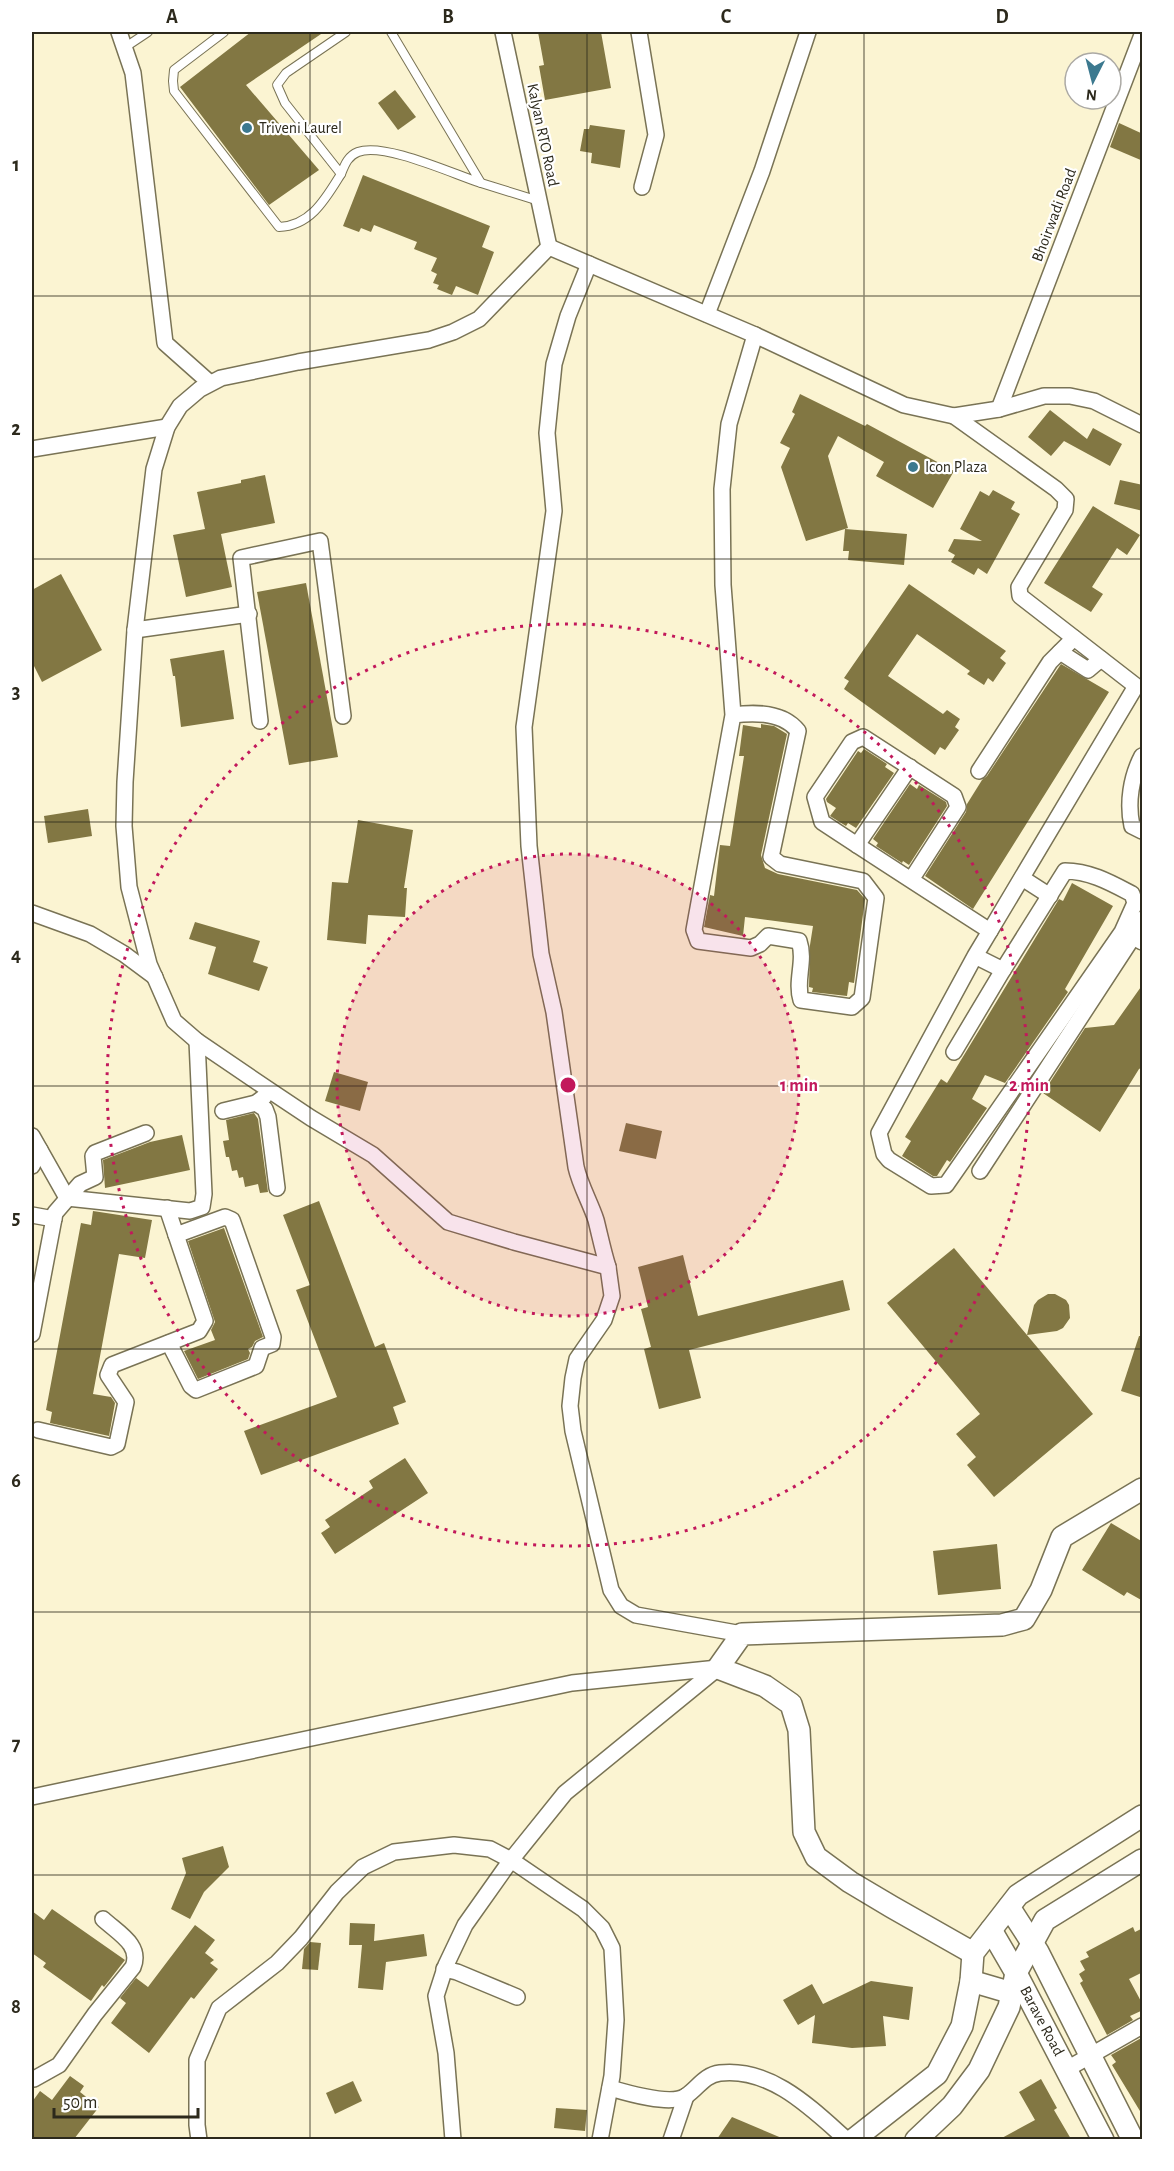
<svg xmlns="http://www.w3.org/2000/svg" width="1174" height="2171" font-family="'Alegreya Sans',sans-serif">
<rect width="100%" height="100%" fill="#fbf4d2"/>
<g fill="#827743">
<path d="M251,32H324L246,85L319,170L269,205L180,87Z"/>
<path d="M538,32H601L611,88L545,100L539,66L544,65Z"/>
<path d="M395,90L416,117L398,130L378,103Z"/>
<path d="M1119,123L1143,134V161L1110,147Z"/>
<path d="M590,125L625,130L620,168L591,163L592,153L580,151L584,129H589Z"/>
<path d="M363,175L490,226L482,247L494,252L478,295L456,286L452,295L437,289L439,285L433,283L437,274L431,271L437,258L414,249L417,242L374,225L371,232L361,228L359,232L343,226Z"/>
<path d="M800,394L865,426L867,424L954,471L933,508L876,476L884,462L838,436L828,456L848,528L806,541L781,467L790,448L780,443L795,414L792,412Z"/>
<path d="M1050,410L1087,439L1093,428L1122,444L1110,466L1064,441L1051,456L1028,437Z"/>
<path d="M265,475L275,523L221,534L232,587L186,597L173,535L205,529L197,492L241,483V480Z"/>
<path d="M1120,480L1143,485V511L1114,504Z"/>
<path d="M993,490L1015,502L1011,509L1020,514L987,574L978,568L974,575L951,562L955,555L948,551L954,539L982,541L960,529L980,491L989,496Z"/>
<path d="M1093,506L1140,535L1127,555L1117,548L1092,587L1103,594L1091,612L1044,583Z"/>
<path d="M845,529L907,534L904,565L848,560L849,551H843Z"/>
<path d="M61,574L102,650L42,682L32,662V590Z"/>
<path d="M306,583L338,757L289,765L257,592Z"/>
<path d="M909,584L1006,651L1000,658L1006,663L993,682L988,678L984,685L967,674L970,671L917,634L888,676L943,714L947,710L960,719L955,727L959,730L945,750L940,747L935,755L844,689L849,681L844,678Z"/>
<path d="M224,650L234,719L181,727L175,676H173L170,659Z"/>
<path d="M1061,664L1109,692L973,909L925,876L966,812L967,804L982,780L987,776Z"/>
<path d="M761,724L774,726L787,734L761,855L765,868L778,874L857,890L865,899L854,983L849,982L847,996L812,992L813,988L809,987L810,945L813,926L745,917L743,936L704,927L710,895L714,896L720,845L730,846L744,756H739L743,725L761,728Z"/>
<path d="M864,749L887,764L885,767L894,773L856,828L848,823L846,826L830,816L836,808L827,802L826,799L858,751L861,753Z"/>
<path d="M910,784L917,789L919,785L946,802L947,806L909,865L903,861L902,863L876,846L878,843L873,839Z"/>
<path d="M88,809L92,836L48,843L44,816Z"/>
<path d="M358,820L413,830L404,888H407L405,917L368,915L366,944L327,940L332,882L348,883Z"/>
<path d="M1072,883L1113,906L1065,989L1068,992L1005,1083L985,1075L972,1099L987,1108L950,1162L947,1160L937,1176H933L902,1156L911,1141L905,1137L941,1079L947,1083L1059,899L1063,901Z"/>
<path d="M195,922L260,941L253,962L268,967L259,991L208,974L216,947L189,939Z"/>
<path d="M1143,984V1067L1139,1069L1100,1132L1043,1093L1085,1028L1114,1025Z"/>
<path d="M334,1072L368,1082L360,1111L325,1101Z"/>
<path d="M254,1113L258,1119L268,1192L260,1193L258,1184L245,1187L243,1177L239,1178L237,1170L232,1171L229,1157H226L223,1141L229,1140L226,1120Z"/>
<path d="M626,1123L662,1131L656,1159L619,1151Z"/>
<path d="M182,1135L190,1170L105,1188L103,1160L150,1142Z"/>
<path d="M319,1201L375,1347L384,1343L406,1402L393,1407L399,1424L261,1475L244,1431L337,1397L296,1290L310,1285L283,1215Z"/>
<path d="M93,1211L152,1220L145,1258L119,1254L93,1394L111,1397L115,1403L109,1436L50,1423L52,1412L46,1410L81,1223L91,1225Z"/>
<path d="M224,1228L263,1337L255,1341L252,1347L248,1349L250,1353L248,1359L198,1379L184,1351L215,1340L211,1330L215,1322L188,1241Z"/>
<path d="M954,1248L1027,1335L1034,1305L1038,1300L1048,1294H1055L1066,1300L1069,1305L1070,1318L1063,1328L1057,1331L1027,1335L1093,1414L994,1497L967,1465L976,1457L956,1434L980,1414L887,1303Z"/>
<path d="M683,1255L698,1316L843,1280L850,1310L689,1350L701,1398L659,1409L644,1349L651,1347L641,1309L648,1307L638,1267Z"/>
<path d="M1139,1336H1143V1398L1121,1391Z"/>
<path d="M405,1458L428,1493L335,1554L321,1533L330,1527L325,1520L373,1488L369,1481Z"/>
<path d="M1111,1523L1143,1542V1601L1127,1592L1124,1596L1082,1570Z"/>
<path d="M997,1544L1001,1589L938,1595L933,1551Z"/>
<path d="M223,1846L229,1867L204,1892L190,1919L171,1909L186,1873L182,1858Z"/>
<path d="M52,1909L125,1960L104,1987L102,1985L91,2001L43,1967L46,1963L32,1953V1911L44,1920Z"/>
<path d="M350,1923L375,1924L374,1941L424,1934L427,1956L386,1962L383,1990L358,1988L362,1945H349Z"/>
<path d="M195,1925L215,1940L205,1953L214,1960L210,1963L218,1969L194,1999L191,1997L149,2053L111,2023L126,2003L120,1998L136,1978L148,1987Z"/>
<path d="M1133,1927L1135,1932L1143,1928V1972L1129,1979L1143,2005V2010L1130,2016L1133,2020L1107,2035L1080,1983L1083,1981L1079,1974L1085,1970L1080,1961L1089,1957L1086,1952Z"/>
<path d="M310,1942L321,1943L318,1970L302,1969L304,1949Z"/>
<path d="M871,1981L913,1987L909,2020L883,2016L886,2046L852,2048L812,2043L815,2015L798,2025L783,2000L812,1984L823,2004Z"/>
<path d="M1143,2037V2116L1112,2065L1116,2062L1111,2055Z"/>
<path d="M70,2076L84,2086L80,2092L99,2107L74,2139H32V2102L40,2091L52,2100Z"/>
<path d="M1041,2079L1057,2108L1054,2110L1071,2139H1000L1035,2120L1019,2092Z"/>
<path d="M353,2081L362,2101L335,2114L326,2093Z"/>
<path d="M556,2108L587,2110L585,2131L554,2128Z"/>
<path d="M732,2117L784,2139H717Z"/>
</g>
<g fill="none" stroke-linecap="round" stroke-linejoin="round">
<g stroke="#797355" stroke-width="10">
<g id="lane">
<path d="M224,32L174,70L173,81L174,91L279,227C311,226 326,198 341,174"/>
<path d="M346,32L286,73L277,85L285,103L341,174C345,164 348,156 358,152C384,142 453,174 481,183L391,32"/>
<path d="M124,48L148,32"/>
<path d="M481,183L539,201"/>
</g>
</g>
<g stroke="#797355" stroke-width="18">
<g id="street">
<path d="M119,32L133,73L165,343L210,383"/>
<path d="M503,32L549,247"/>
<path d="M639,32L656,135L642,187"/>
<path d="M549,247L479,319L453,332L429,340L298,362L221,378L200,389L180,406L167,427L154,469L135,630L125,782L124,826L129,887L149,964L174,1021L197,1041L272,1092L311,1118L373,1155L448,1222L514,1242L608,1267L612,1296L604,1320L577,1359L573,1378L570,1406L573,1431L611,1590L621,1606L636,1615L742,1634"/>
<path d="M549,247L755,335L904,405L954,416L999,409L1044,396H1070L1094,401L1142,425"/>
<path d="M589,264L568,316L554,364L547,433L554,511L524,727L529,846L541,954L554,1012L576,1167C580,1185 590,1202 596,1220C600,1236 603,1251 608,1267"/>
<path d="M707,314L762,171L808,32"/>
<path d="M999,409L1142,35"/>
<path d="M954,416L1056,489L1066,499L1065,510L1019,587L1020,596L1136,686L990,931L975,956L879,1133L884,1154L889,1160L931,1186L946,1185L1122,932L1135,903L1132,894C1111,883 1090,871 1065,871L1003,970L975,956"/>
<path d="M32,449L167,427"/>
<path d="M135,630L249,614"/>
<path d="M1060,652L1088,670L1101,659"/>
<path d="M733,715C756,712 783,712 798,731L771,857L780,864L863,881L876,898L862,998L852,1007L801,1000C795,980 806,961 799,941L768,936L760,944L751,948L698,941L694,930L733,715L723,585L722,489L729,424L755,335"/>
<path d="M260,721L241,558L320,541L343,716"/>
<path d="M1142,756C1131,777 1127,803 1132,826L1142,831"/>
<path d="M979,771L1050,662L1074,638"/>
<path d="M857,845L910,767"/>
<path d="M1022,878L1050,896"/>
<path d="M911,880L958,807L954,796L863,737L852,742L815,797L822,822C878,859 934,895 990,931"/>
<path d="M32,913L90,934L124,954L155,977"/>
<path d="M1142,919L1133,937L1142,942"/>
<path d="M954,1052L1003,970"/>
<path d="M256,1103L265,1109L268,1117L277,1188"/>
<path d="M223,1111L256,1103L264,1097"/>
<path d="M32,1136L67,1198L190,1211L202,1207L204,1194L197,1041"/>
<path d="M32,1166L40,1150"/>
<path d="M980,1171L1133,937"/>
<path d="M32,1215L54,1219"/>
<path d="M32,1334L55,1213L80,1184L95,1177L93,1156L95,1153L146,1133"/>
<path d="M169,1343L191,1386L196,1390L256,1366L262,1348L272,1344L273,1337L232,1220L225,1217L176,1235"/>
<path d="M38,1430L111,1447L117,1444L126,1402L108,1375L112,1365L199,1331L205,1321L167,1208"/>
<path d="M32,1797L572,1683L718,1668"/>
<path d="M444,1969L457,1972L517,1997"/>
<path d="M1067,2069L1142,2026"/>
<path d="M32,2078L34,2079L59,2065L95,2014L133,1967C142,1945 118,1933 103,1919"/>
<path d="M610,2088C627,2093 671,2106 686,2096C698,2088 704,2075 720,2073C771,2067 812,2109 847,2140"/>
<path d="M199,2140L197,2125V2060L219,2008L277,1963L301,1938L337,1892L363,1867L394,1852L454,1845L490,1849L511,1860L583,1909L602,1928L612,1948L616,2020L612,2076L600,2140"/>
<path d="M453,2140L446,2053L436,1996L446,1965L465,1925L511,1860L565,1793L718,1668"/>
<path d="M671,2140L686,2096"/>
</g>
</g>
<g stroke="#797355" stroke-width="24">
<g id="secondary">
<path d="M1009,1907L1038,1952L1133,2140"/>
<path d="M991,1930L1016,1973L1103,2140"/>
<path d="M973,1953L892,1907L850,1882L816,1857L804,1832L799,1730L791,1704L765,1686L718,1668L742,1634L1002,1625L1024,1619L1041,1590L1062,1537L1142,1489"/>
<path d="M971,1981L1012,1993"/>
<path d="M853,2140L937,2074L962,2026L971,1981L973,1953L1018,1895L1142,1816"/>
<path d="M916,2140L952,2106L979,2070L1009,2007L1016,1973L1045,1920L1142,1860"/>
</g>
</g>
<use href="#lane" stroke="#fff" stroke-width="8"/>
<use href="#street" stroke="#fff" stroke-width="15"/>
<use href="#secondary" stroke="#fff" stroke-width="21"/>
</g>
<path fill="none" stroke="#2c291c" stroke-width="1.5" stroke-opacity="0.55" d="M310,32V2140M587,32V2140M864,32V2140M32,296H1142M32,559H1142M32,822H1142M32,1086H1142M32,1349H1142M32,1612H1142M32,1875H1142"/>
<circle cx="568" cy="1085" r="231" fill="#c2185b" fill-opacity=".12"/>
<g fill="none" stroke="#c2185b" stroke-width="3" stroke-dasharray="3 6">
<circle cx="568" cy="1085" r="231"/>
<circle cx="568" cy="1085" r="461"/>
</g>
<g fill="#3c798f" stroke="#fff" stroke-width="2">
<circle cx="247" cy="128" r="6"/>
<circle cx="913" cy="467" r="6"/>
</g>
<g text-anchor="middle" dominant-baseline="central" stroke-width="4.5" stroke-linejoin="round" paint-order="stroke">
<g font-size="16" fill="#2c291c" stroke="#fff" text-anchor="start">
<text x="259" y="128">Triveni Laurel</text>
<text x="925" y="467">Icon Plaza</text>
</g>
<g font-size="16" fill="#2c291c" stroke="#fff">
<text transform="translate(543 135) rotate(78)">Kalyan RTO Road</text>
<text transform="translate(1054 215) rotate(-69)">Bhoirwadi Road</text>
<text transform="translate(1042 2021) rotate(62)">Barave Road</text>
</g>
</g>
<circle cx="568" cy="1085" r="9" fill="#c2185b" stroke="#fff" stroke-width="3"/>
<g font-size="18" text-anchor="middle" font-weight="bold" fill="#c2185b" stroke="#fff" stroke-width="4.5" stroke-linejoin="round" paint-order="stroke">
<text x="799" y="1091">1 min</text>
<text x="1029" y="1091">2 min</text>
</g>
<rect width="1174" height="2171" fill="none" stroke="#ffffff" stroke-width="66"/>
<g transform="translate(1093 81) rotate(186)"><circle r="28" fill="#ffffff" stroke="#aba9a4" stroke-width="1.5"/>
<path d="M0-4.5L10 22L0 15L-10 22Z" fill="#3c798f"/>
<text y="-9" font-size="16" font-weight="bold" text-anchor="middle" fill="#2c291c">N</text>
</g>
<path d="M54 2108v9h144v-9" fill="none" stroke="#2c291c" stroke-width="3"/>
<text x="63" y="2108" font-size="18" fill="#2c291c" stroke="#ffffff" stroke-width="4.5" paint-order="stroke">50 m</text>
<rect x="33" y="33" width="1108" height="2105" fill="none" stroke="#2c291c" stroke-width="2"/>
<g font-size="20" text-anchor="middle" font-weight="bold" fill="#2c291c">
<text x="172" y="23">A</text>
<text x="448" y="23">B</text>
<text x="726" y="23">C</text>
<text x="1002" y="23">D</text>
<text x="16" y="171">1</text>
<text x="16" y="435">2</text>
<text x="16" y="698">3</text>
<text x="16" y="961">4</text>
<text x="16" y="1224">5</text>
<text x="16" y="1487">6</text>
<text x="16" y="1750">7</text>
<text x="16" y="2013">8</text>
</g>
</svg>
